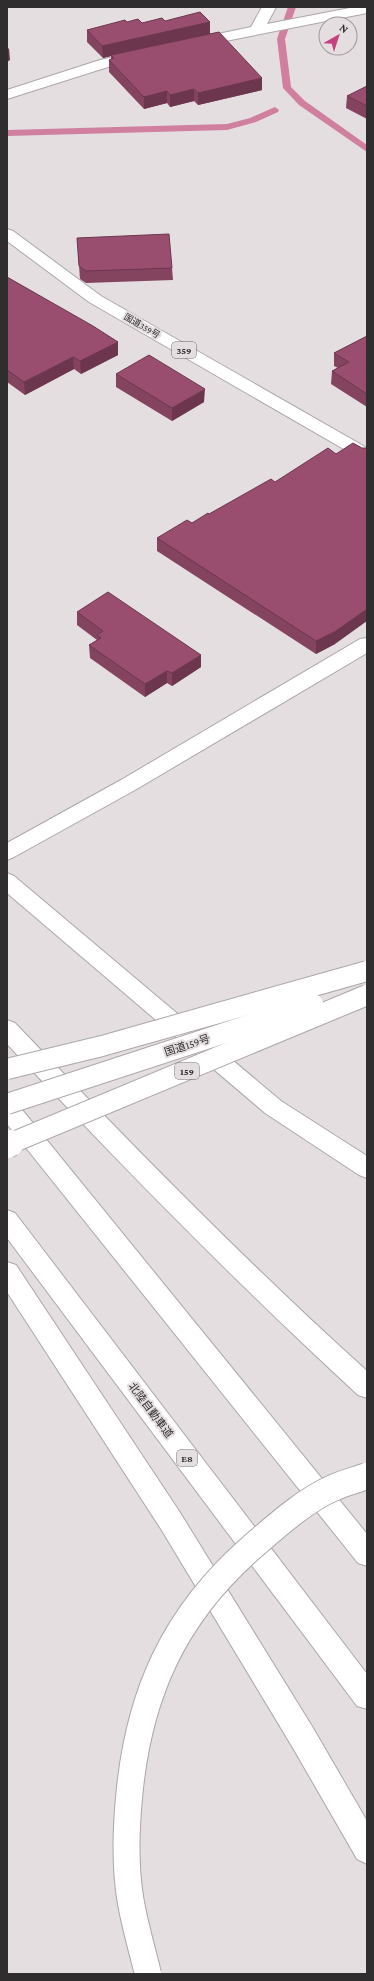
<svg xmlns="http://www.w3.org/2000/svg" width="374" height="1981" font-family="'Crimson Pro','Noto Sans JP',serif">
<rect width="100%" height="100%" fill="#e5dee1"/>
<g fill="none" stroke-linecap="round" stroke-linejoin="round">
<g fill="#d07f9f" fill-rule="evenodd">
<path d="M288,7H296L285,39L291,87L305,101L367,145V152L299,105L283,88L277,39Z"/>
<path d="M275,107L279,110L278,112L256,122L227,130L7,136V130L227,124L250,118Z"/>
</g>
<g stroke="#aca6a8" stroke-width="2">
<g id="minor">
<path d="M262,7H276L267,24L355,7H367V13L195,47L190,46L188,43L190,40L251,27Z"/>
<path d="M138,52L143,53L145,56L143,59L108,67L7,99V90L100,60Z"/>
<path d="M367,638V653L135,790L14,857L7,860V843L121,780L360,639Z"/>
<path d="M7,873L14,876L281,1101L367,1156V1178L359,1175L265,1113L7,893Z"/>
</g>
</g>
<g stroke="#aca6a8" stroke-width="2">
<path id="trunk" d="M7,229L13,231L101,296L367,448V460L361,459L89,302L7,241Z"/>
</g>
<g stroke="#aca6a8" stroke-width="2">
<g id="motorway">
<path d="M7,1020L15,1023C129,1142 244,1260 367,1371V1398L358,1395C236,1283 120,1164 7,1044Z"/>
<path d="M7,1098L15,1101L367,1534V1566L358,1563L7,1124Z"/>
<path d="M7,1210L15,1213L367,1674V1709L357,1706L7,1238Z"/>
<path d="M7,1262L16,1265L179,1511L313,1728L367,1821V1864L357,1859L293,1748L161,1529L7,1292Z"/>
</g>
</g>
<use href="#minor" fill="#fff" fill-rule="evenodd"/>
<use href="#trunk" fill="#fff" fill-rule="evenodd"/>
<use href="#motorway" fill="#fff" fill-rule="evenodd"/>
<g stroke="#aca6a8" stroke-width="22" stroke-linecap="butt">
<g id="trunk-bridge-far1">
<path d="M7,1069L102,1046L367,971"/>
<path d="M7,1104L313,1004"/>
<path d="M9,1144L367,995"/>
</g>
</g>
<g stroke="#aca6a8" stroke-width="28" stroke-linecap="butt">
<path id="trunk-bridge" d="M7,1145L11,1143"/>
</g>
<g stroke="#aca6a8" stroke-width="28" stroke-linecap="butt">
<path id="motorway-bridge" d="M148,1974C142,1949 134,1923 130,1897C125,1865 126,1830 129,1798C138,1695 174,1615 252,1547C275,1527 305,1500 333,1488C343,1483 356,1480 367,1476"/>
</g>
<use href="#trunk-bridge-far1" stroke="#fff" stroke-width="20"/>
<use href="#trunk-bridge" stroke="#fff" stroke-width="26"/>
<use href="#motorway-bridge" stroke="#fff" stroke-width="26"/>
</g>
<g fill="#84435f">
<path d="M165,21L210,22V34L262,78V90L198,105L194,101L170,107L167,103L144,109L109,72V60L111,59V56L103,58L87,42V30L127,22L142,23Z"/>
<path d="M367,86V119L346,108L347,96Z"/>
<path d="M77,238L172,268L173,280L86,283L80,279Z"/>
<path d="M7,277L118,342V355L81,374L74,369L25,395L7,382Z"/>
<path d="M367,336V407L331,384L332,371L338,368L334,366V353Z"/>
<path d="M116,374L204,402L172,421L116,387Z"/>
<path d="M362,448L335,644L316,654L157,551V538L192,523L275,482L336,454Z"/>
<path d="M77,612L201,655V667L172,686L167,683L145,697L90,658L89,645L97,640L77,625Z"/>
</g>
<g fill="#6c374e">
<path d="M210,22V34L111,55V56L103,58L102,46Z"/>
<path d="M9,48L10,60L7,62V50Z"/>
<path d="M262,78V90L198,105V93Z"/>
<path d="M194,89V101L170,107V95Z"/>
<path d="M167,91V103L144,109V97Z"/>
<path d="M118,342V355L81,374L80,361Z"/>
<path d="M73,357L74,369L25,395L24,382Z"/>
<path d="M205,389L204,402L172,421V408Z"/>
<path d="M367,609V621L335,644L316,654V641Z"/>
<path d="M201,655V667L172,686V673Z"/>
<path d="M167,671V683L145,697V684Z"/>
</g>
<g fill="#9a4e6f" stroke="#6c374e">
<path d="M200,12L210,22L102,46L87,30L125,20L127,22L138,19L142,23L162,18L165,21Z"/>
<path d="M219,32L262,78L198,93L194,89L170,95L167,91L144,97L109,60L114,58L111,55Z"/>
<path d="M367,86V106L347,96Z"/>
<path d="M169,234L172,268L86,271L79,266L77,238Z"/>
<path d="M7,277L93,326L118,342L80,361L73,357L24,382L7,370Z"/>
<path d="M367,336V394L332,371L349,362L334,353Z"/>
<path d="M149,355L205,389L172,408L116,374Z"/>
<path d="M353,443L362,448H367V609L336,631L316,641L157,538L187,520L192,523L208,513L209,514L271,479L275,482L328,448L336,454Z"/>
<path d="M108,592L201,655L172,673L167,671L145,684L89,645L101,638L97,635L103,631L77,612Z"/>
</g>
<g text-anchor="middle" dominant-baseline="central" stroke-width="4" stroke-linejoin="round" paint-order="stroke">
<g font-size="9" fill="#2f2d2e" stroke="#e5dee1">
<text transform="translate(142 326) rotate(30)">国道359号</text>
</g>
<g fill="#e5dee1" stroke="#666264" stroke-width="1">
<rect x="172" y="342" width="24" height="16" rx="3"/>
<rect x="175" y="1063" width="24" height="16" rx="3"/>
<rect x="177" y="1450" width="20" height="16" rx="3"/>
</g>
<g font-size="10" font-weight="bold" fill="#2f2d2e">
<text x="184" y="350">359</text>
<text x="187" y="1071">159</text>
<text x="187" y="1458">E8</text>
</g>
<g font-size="11" fill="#2f2d2e" stroke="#e5dee1">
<text transform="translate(187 1045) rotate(-18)">国道159号</text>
<text transform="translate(151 1410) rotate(53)">北陸自動車道</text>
</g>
</g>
<rect width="374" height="1981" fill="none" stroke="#2f2d2e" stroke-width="16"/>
<g transform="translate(338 36) rotate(39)"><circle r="19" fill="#e5dee1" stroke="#9c9799"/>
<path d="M0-3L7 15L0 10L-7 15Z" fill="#c74182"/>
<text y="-6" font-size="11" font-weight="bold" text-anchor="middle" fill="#2f2d2e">N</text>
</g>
</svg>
